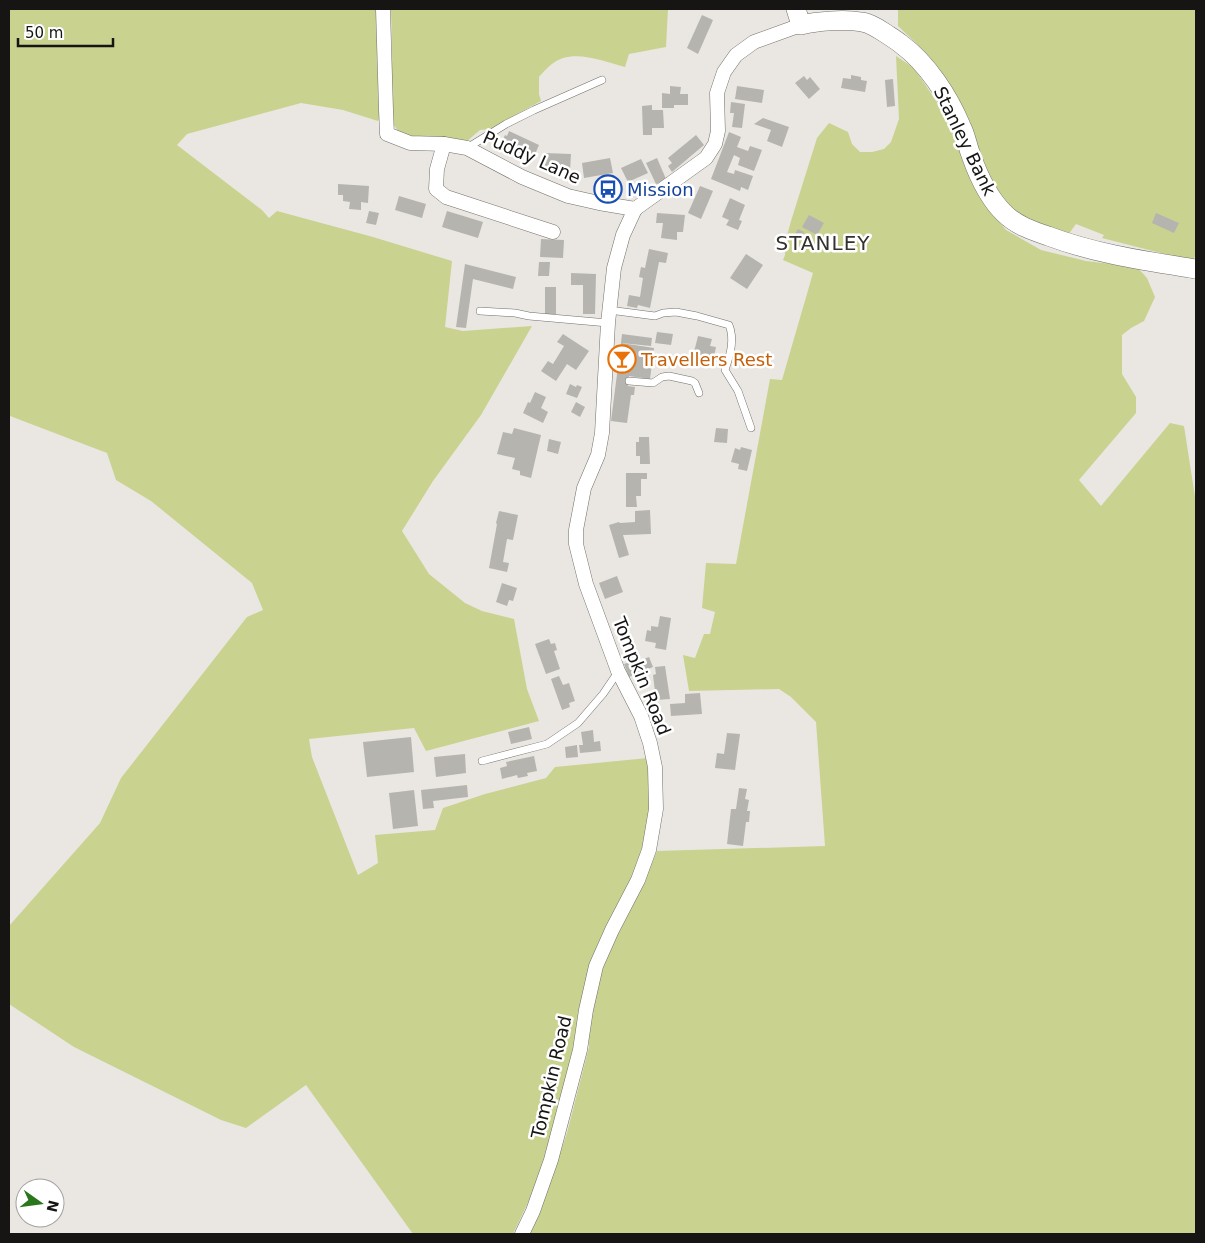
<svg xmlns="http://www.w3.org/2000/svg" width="1205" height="1243" font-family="'DejaVu Sans',sans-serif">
<rect width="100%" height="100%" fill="#eae7e2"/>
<g fill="#cad28f">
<path d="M9,9H380L383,112L378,121L343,110L301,103L187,134L177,145L262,210L269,218L277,211L373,237L452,261L445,327L463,331L532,326L481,415L433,481L402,531L429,574L465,603L482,611L514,619L527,689L539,721L426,751L414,728L309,739L312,757L358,875L378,863L375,835L435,830L443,808L485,794L546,778L555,767L648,758L652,801L647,837L577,1032L548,1149L531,1196L513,1234H413L306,1085L246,1128L221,1120L74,1047L9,1004V926L100,823L121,778L247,617L263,610L252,583L151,501L116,480L107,453L10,416L9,418Z"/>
<path d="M391,9H668L666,47L629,54L625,67C607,62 582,52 563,58C553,61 545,70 539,77V94L541,101L490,129L480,130L466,142L409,138L400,134L394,125L391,105L392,47Z"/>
<path d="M898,9H1196V255L1192,261L1102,238L1104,235L1076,224L1068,235L1044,228L1007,207L981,168L949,89L917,44L898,26Z"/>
<path d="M896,56L914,68L959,135L967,168L984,204L1006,230L1041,250L1086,261L1137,267L1147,278L1155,297L1144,321L1131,328L1122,335V374L1136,397V413L1079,480L1101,506L1170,423L1184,426L1196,503V1234H527L549,1186L567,1133L589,1047L588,1033L602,968L619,926L645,880L657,851L825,846L816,722L791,697L779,689L689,691L683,655L695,658L704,634H710L715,612L702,608L706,563L736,564L770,379L782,380L813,273L783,260L785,255V243L791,221L817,138L829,123L848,132L852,144L860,152H872L884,149L891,142L899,119Z"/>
</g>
<g fill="#b6b4af">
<path d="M702,15L713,20L698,54L687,48Z"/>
<path d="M851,75L861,77V80L867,81L865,92L841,88L843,78L851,79Z"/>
<path d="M804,76L807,80L810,77L820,89L809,99L795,83Z"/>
<path d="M893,79L895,106L887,107L885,80Z"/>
<path d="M670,86L681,87L680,94H688V105H674V108H662V93L670,94Z"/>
<path d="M737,86L764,90L762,103L735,99Z"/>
<path d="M731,102L745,104L742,128L732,127L734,113H730Z"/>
<path d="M652,105V110H663L664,128H652V135H643L642,106Z"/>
<path d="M763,118L789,127L782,147L767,141L771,130L754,124Z"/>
<path d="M509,131L539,145L533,159L501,144L505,135L507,136Z"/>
<path d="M729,132L741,137L737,147L748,151L750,146L762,150L754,171L738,165L740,158L734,155L727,172L734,174L735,170L753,176L748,190L741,187L740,191L711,179Z"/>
<path d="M696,135L704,145L672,172L668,166L672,163L668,158Z"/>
<path d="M544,153L571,154L570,171L543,170Z"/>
<path d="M610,158L613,173L584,178L582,163Z"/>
<path d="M657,158L666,179L656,184L646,163Z"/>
<path d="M641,159L648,173L628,182L621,168Z"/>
<path d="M338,184L369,186L368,203L361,202V210L349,209L350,202L343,201V195H338Z"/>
<path d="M700,186L713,191L701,219L688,213Z"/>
<path d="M399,196L426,204L422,218L395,210Z"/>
<path d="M730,198L745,205L739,220L742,221L738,230L726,225L729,220L722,217Z"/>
<path d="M369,211L379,213L376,225L366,223Z"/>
<path d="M447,211L483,222L478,238L442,227Z"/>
<path d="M657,213L685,215L683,232H677V240L661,238L663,223H656Z"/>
<path d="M1156,213L1179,223L1174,233L1152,223Z"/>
<path d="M809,215L824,223L817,235L802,227Z"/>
<path d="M798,229L804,232L798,243L792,239Z"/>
<path d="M541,239L564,240L563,258L540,257Z"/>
<path d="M649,249L668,253L666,263L659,262L650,308L638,305L637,308L627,306L629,295L640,297L643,278L639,277L641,267L645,268Z"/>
<path d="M746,254L763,265L747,289L730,278Z"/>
<path d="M539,262H550L549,276H538Z"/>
<path d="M465,264L516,277L513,289L473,279L466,328L456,327Z"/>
<path d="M571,273L596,274L595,314H583V285H571Z"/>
<rect x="545" y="287" width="11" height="27"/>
<path d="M657,332L673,334L671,345L655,343Z"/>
<path d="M563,334L589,351L576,370L567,364L556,381L541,371L548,361L553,364L564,346L557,342Z"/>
<path d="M622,334L652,338L651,346L621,343Z"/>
<path d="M698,336L712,339L710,346L716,347L713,361L693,356Z"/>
<path d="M621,343L654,348L650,379L629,376L628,386L635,387L634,395H631L627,423L611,421Z"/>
<path d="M570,384L576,387L577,385L582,387L577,398L566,394Z"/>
<path d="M535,392L546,397L541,408L548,412L543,423L523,413L528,402L530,403Z"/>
<path d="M576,402L585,407L580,417L571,412Z"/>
<path d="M514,428L541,435L531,478L520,475V471L512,469L515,458L497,454L503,432L512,434Z"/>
<path d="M716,428L728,429L727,443L714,442Z"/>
<path d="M639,437H649L650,464H640V456H636V442H639Z"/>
<path d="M549,439L561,442L558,454L547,451Z"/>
<path d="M741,447L752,450L747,471L738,469L739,464L731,462L735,448L740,450Z"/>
<path d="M626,473H647V479H641V496H636L637,507H626Z"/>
<path d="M650,510L651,534L623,535L629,555L619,558L609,525L619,522L620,523L635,522V511Z"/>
<path d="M499,511L518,515L513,540L507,539L503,562L509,563L507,572L489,568L497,524L496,523Z"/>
<path d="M617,576L623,592L605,599L599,583Z"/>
<path d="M502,583L517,588L513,601L509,600L507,606L496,602Z"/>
<path d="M660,616L671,618L666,650L655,648L656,643L645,641L647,630L651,631V626L658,627Z"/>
<path d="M549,639L551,644L555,643L557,650L554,651L560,669L546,674L535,644Z"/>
<path d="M649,657L653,667L629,677L624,664L630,662L631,664Z"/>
<path d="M665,666L670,699L656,700L653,675L656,674L655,667Z"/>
<path d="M559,676L563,685L569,683L575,701L569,703L570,707L562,710L551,679Z"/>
<path d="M700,693L702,714L671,716L670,704L685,703V694Z"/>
<path d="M529,727L532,739L511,744L508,732Z"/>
<path d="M593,730L594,742L600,741L601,751L580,753L579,745H583L581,732Z"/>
<path d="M727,733L740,734L735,770L715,768L717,753L724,754Z"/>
<path d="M411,737L414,772L367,777L363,742Z"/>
<path d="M577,745L578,757L566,758L565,747Z"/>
<path d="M465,754L466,773L436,777L434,757Z"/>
<path d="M534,756L537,771L527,773L528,776L518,778L517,775L502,779L500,768L507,766L506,762Z"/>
<path d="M467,785L468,797L433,801L434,808L423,809L421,790Z"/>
<path d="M739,788L747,789L745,799L749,800L747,811H750L749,822H746L743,846L727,844L731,809H736Z"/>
<path d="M414,790L418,826L393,829L389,793Z"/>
</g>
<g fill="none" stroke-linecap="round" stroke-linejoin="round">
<g stroke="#716f6a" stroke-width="8">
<g id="lane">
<path d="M467,148L506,124L534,110L602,80"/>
<path d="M609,310L655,316L663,313L676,312L697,316L729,325C735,340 730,355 725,370L738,391L751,428"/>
<path d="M480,311L515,313L529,316L608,323"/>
<path d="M629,381L653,383L662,377L669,376L692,381L695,383L699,393"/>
<path d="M482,761L547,744L578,723L603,694L618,672"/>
</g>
</g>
<g stroke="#716f6a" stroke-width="15">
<g id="street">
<path d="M383,9L386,110L387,134L410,143L444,144L467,148L522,177L568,196L599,203L635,209"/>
<path d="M444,144L437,169L436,189L446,197L553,232"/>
<path d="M635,209L706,158L715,144L718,131L717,93L724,72L736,55L754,42L801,25"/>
<path d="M522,1234L533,1211L551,1160L580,1050L586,1010L596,966L612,930L638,880L649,850L656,809L655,767L650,743L641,716L618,671L586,584L576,544V530L584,488L598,455L602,433L608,323L614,268L623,235L635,209"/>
</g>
</g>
<g stroke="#716f6a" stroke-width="20">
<path id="secondary" d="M796,9L801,25C818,21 844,19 862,22C870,23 879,29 885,33C891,37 896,40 901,44C927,63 949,97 961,126C966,135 967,145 971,155C978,175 989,199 1005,214C1016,225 1033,231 1048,236C1096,254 1146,261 1196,269"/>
</g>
<use href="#lane" stroke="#fff" stroke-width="7"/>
<use href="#street" stroke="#fff" stroke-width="14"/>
<use href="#secondary" stroke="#fff" stroke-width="19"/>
</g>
<defs>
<g id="bus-ring" transform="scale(1.4375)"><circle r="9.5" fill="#fff" stroke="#1a4fb4" stroke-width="1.5"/><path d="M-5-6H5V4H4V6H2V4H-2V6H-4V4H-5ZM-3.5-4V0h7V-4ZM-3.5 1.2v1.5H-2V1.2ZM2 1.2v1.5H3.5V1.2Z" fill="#1a4fb4"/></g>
<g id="bar-ring" transform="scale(1.4375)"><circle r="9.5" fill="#fff" stroke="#e8710a" stroke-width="1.5"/><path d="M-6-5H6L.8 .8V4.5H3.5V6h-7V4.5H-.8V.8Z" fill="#e8710a"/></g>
</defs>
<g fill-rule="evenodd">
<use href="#bus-ring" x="608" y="189"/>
<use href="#bar-ring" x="622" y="359"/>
</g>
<g text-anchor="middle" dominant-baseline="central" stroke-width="5" stroke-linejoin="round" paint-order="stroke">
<g font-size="18" fill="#161514" stroke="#fff">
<text transform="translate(965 141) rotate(64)">Stanley Bank</text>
<text transform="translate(532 157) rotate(24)">Puddy Lane</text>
<text transform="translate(642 676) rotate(68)">Tompkin Road</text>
<text transform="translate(551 1077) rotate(-77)">Tompkin Road</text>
</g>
<g font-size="18" fill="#164399" stroke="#fff" text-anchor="start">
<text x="627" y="189">Mission</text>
</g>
<g font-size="18" fill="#c56008" stroke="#fff" text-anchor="start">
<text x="641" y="359">Travellers Rest</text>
</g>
<g font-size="20" letter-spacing="1" fill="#34322e" stroke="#fff">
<text x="823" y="243">STANLEY</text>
</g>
</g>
<rect width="1205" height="1243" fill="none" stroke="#161514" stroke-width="20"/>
<g transform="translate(40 1203) rotate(104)"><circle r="24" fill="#ffffff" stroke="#a2a1a1"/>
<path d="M0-4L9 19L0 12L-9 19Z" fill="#2a761d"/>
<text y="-8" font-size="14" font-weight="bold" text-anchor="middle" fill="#161514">N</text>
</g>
<path d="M18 38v8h95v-8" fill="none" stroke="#161514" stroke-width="2.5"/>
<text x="25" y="38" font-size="15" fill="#161514" stroke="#ffffff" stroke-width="4" paint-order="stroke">50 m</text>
</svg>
